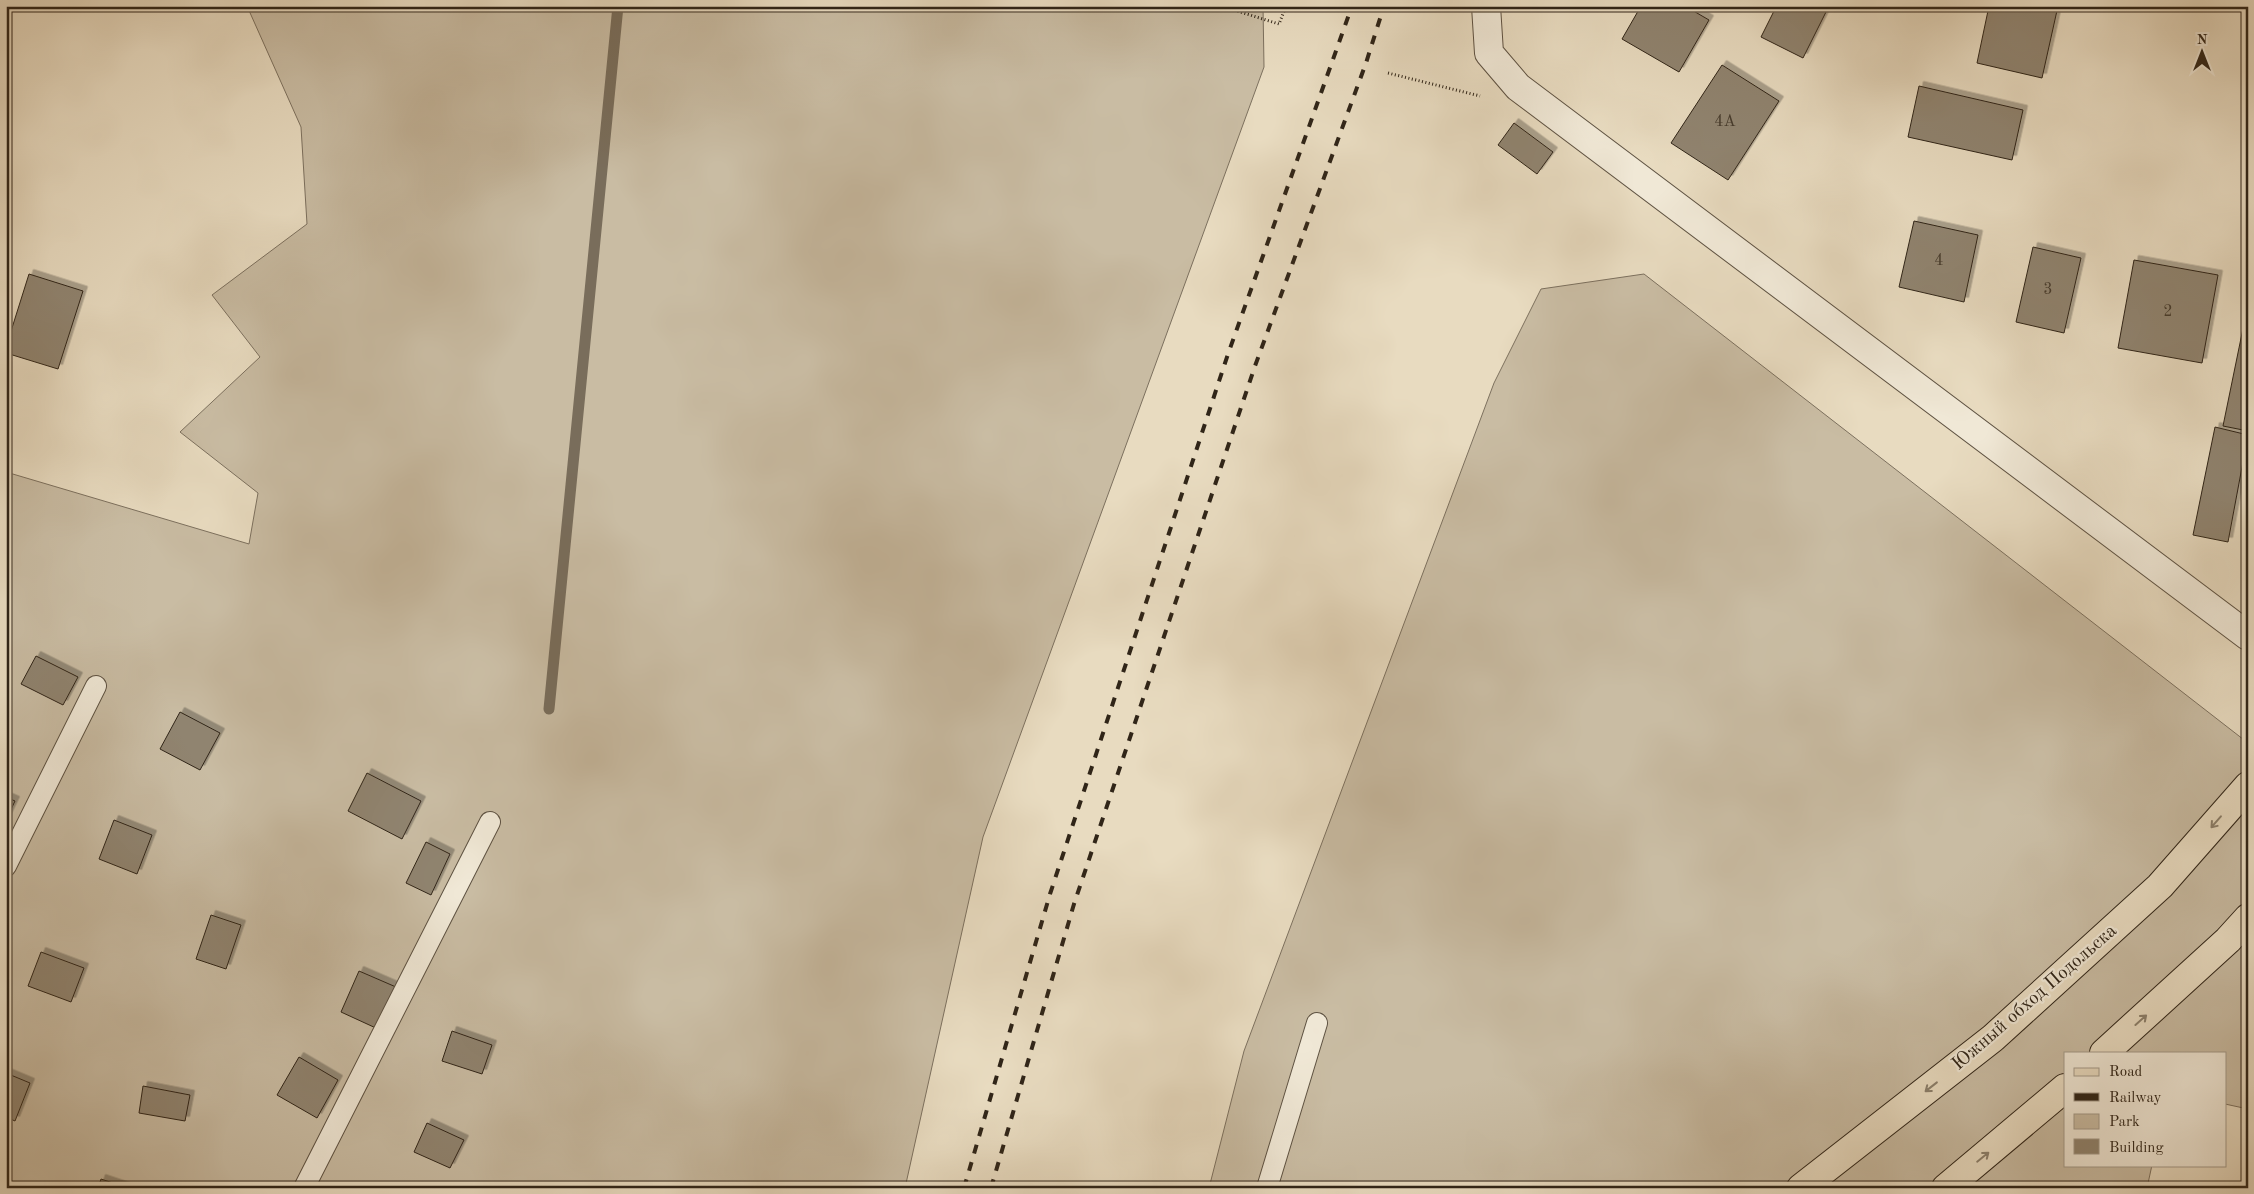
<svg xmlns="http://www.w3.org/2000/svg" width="2254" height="1194" font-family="'Old Standard TT',serif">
<defs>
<filter id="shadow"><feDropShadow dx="4.5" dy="-4.5" stdDeviation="0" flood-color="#0004"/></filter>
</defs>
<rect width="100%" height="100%" fill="#e8dbc0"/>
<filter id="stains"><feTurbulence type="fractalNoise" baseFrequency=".004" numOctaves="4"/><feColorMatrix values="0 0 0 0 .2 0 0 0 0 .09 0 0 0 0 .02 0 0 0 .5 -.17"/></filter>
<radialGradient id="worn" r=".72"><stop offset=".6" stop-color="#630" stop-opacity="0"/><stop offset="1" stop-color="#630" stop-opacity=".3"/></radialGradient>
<g fill="#c9bca3" stroke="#7c705e">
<path d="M247,6H1263L1264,67L983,837L905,1188H6V472L249,544L258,493L180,432L260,357L212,295L307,224L301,127Z"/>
<path d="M1644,274L2248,743V1109L2225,1104V1053H2065V1165H2152L2147,1188H1209L1244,1051L1494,383L1541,289Z"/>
</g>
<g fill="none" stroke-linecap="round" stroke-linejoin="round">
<path stroke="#796d5b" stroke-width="11" d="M549,709L618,6"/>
</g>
<g fill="#90846f" stroke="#302518" filter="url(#shadow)">
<path d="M1641,6H1685L1709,20L1679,72L1622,39Z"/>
<path d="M1769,6H1829L1803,58L1761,37L1775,9Z"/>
<path d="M1989,6H2058L2042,78L1977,63Z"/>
<path d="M1722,65L1779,101L1728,180L1671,143Z"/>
<path d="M1919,86L2023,110L2012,160L1908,137Z"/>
<path d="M1514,123L1553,152L1537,174L1498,145Z"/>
<path d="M1914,221L1978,235L1964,302L1899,287Z"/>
<path d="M2033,247L2081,258L2064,333L2016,322Z"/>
<path d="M2134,260L2218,275L2202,363L2118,348Z"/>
<path d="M29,274L83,291L58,369L6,353V347Z"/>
<path d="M2248,304V431L2223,426Z"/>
<path d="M2215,427L2248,435L2228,542L2193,535Z"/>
<path d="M36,656L78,677L63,705L21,684Z"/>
<path d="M180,712L220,733L200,770L160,749Z"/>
<path d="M367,773L421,801L402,839L348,811Z"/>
<path d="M6,797L15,801L6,820Z"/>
<path d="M114,820L152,835L137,874L99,859Z"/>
<path d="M426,842L450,854L431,895L406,883Z"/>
<path d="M211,915L241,925L226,969L196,959Z"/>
<path d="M41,952L84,968L71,1002L28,986Z"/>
<path d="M359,971L396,987L378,1029L341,1012Z"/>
<path d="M452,1031L492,1045L482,1074L442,1061Z"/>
<path d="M299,1057L338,1080L317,1118L277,1095Z"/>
<path d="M6,1073L30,1083L15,1121L6,1117Z"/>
<path d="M143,1086L190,1095L185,1121L139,1113Z"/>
<path d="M427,1123L464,1140L450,1168L414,1152Z"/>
<path d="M101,1179L128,1188H98Z"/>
</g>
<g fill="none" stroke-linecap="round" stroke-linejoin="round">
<g stroke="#5e5242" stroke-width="22">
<g id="lane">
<path d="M6,866L96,686"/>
<path d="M304,1188L490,822"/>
<path d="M1267,1188L1317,1023"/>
</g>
</g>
<g stroke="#5e5242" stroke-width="30">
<path id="street" d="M1486,6L1489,53L1518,87L2248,636"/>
</g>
<g stroke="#302518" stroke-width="30">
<g id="primary">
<path d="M2104,1053L2228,940L2248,918"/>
<path d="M1801,1188L1993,1038L2160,886L2248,786"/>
<path d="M1946,1188L2065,1088"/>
</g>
</g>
<g stroke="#302518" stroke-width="3" stroke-dasharray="1 2.5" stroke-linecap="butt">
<path d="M1221,6L1279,24L1286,6"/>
<path d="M1871,9L1873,6"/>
<path d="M1388,73L1480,96"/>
</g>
<use href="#lane" stroke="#f0e8d6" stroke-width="20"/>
<use href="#street" stroke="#f0e8d6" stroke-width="28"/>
<use href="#primary" stroke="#e8dbc0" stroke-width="28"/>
<g stroke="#302518" stroke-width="4" stroke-dasharray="9 9" stroke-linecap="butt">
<path d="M964,1188L1050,894L1228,354L1352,6"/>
<path d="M991,1188L1074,904L1255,366L1366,63L1384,6"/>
</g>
</g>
<defs><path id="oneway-shaft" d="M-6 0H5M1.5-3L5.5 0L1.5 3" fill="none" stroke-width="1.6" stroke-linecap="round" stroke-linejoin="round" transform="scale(1.25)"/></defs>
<g stroke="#8c806c">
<use href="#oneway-shaft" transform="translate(2216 822) rotate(131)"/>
<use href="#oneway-shaft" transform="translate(2141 1020) rotate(-42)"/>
<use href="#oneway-shaft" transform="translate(1931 1087) rotate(142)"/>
<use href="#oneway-shaft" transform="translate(1983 1157) rotate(-39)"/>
</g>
<g text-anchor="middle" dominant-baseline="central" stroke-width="4.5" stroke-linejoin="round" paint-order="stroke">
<g font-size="16" fill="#483d2e">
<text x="1725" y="122">4А</text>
<text x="1939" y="261">4</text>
<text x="2048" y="290">3</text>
<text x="2168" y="312">2</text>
</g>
<g font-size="19" fill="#302518" stroke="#f0e8d6">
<text transform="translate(2035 998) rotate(-41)">Южный обход Подольска</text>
</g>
</g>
<rect width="2254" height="1194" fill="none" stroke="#e8dbc0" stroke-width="25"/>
<rect x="8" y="8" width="2239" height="1179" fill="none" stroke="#302518" stroke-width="2.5"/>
<rect x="12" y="12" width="2229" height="1169" fill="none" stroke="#302518"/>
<rect x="2064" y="1052" width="162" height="115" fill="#f0e8d6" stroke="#a39a8a"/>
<rect x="2074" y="1068" width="25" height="8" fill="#e8dbc0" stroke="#a39a8a"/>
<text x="2109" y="1076" font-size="15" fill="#302518">Road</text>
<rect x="2074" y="1093" width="25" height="8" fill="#302518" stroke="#a39a8a"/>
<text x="2109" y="1102" font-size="15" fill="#302518">Railway</text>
<rect x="2074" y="1114" width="25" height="15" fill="#c9bca3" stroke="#a39a8a"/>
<text x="2109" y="1126" font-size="15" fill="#302518">Park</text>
<rect x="2074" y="1139" width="25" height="15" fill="#90846f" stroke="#a39a8a"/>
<text x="2109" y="1152" font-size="15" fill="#302518">Building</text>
<g transform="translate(2202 52)" stroke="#f0e8d6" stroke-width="4" paint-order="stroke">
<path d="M0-4L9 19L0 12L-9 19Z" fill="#302518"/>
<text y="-8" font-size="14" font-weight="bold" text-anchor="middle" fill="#302518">N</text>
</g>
<rect width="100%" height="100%" filter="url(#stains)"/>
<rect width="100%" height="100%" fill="url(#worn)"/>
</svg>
